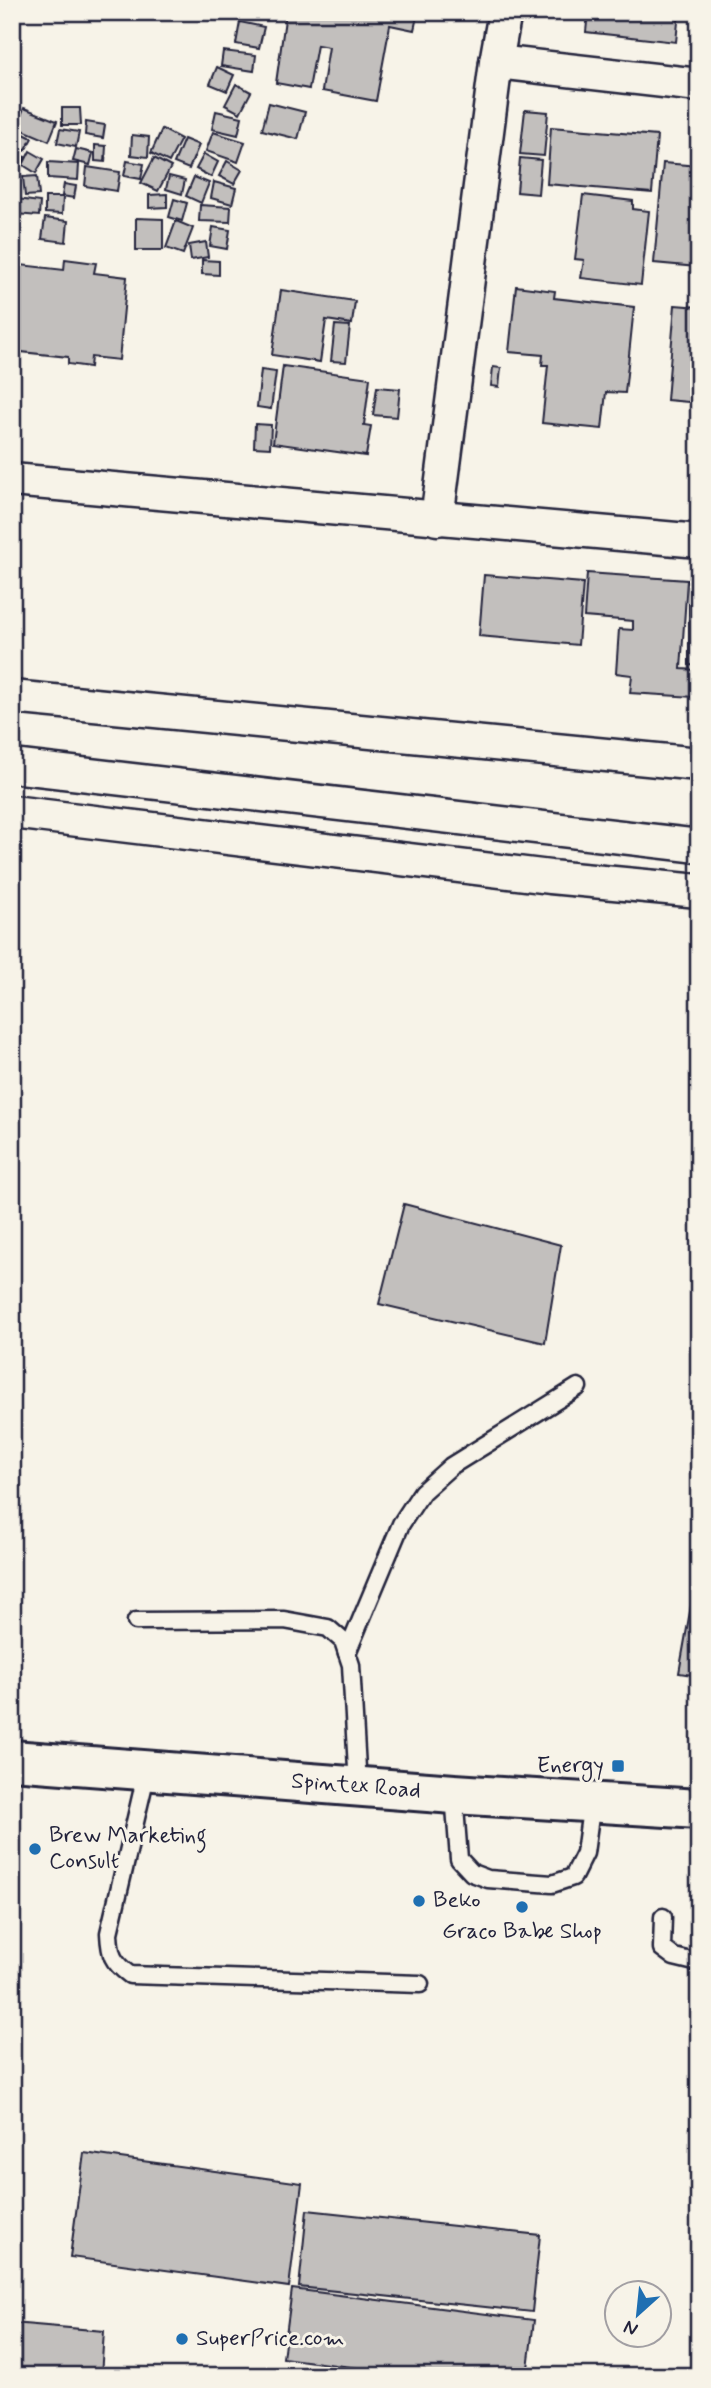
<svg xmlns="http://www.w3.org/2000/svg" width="711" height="2388" font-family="Mynerve,sans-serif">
<rect width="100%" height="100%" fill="#f7f3e8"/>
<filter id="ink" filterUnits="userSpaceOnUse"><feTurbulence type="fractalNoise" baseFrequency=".0143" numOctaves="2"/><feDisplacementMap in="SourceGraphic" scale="14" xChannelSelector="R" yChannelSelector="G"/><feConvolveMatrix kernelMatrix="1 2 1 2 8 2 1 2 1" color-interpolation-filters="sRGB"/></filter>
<g filter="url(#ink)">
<g fill="#c2bfbd" stroke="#22223b" stroke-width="2">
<path d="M286,12H418L414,30L390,25L376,101L322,91L329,47L317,45L309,89L276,83Z"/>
<path d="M588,12H679L676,42L586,32Z"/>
<path d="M240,22L264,27L259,48L236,44Z"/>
<path d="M223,51L256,55L254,71L221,66Z"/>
<path d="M217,67L234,75L227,91L210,84Z"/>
<path d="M236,84L251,92L240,113L225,105Z"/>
<path d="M269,103L305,112L298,139L262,130Z"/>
<path d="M24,108L57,121L49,141L16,127Z"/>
<path d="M62,108H80L81,125H62Z"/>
<path d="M525,110L548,112L544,156L520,154Z"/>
<path d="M216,111L242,117L238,135L212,129Z"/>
<path d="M86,122L105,125L103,138L85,135Z"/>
<path d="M551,127L657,136L652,193L547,184Z"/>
<path d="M60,129L79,132L76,147L57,143Z"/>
<path d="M162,129L181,139L169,162L151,153Z"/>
<path d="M16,130L32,138L25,151L12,144Z"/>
<path d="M213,132L245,142L238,162L206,151Z"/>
<path d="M132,135L149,137L148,157L131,155Z"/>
<path d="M184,139L199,145L189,169L174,163Z"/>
<path d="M95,145L106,146L105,162L95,161Z"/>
<path d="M76,149L93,153L90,165L73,161Z"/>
<path d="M30,151L44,159L36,173L23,165Z"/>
<path d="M12,153L25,157L20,171L12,168Z"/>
<path d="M204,154L218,162L211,177L196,169Z"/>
<path d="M154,158L171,167L158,191L141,183Z"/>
<path d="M520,158L541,160L538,194L517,192Z"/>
<path d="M127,161L144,164L141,179L124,176Z"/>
<path d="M227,161L242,170L234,184L219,176Z"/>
<path d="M48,162L79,164L78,180L48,178Z"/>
<path d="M663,163L699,166V280H696L697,267L654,263Z"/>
<path d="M87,167L120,172L117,191L85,186Z"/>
<path d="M37,176L39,195L25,196L23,177Z"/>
<path d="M169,176L185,180L182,194L166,189Z"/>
<path d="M194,177L209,183L201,203L186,196Z"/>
<path d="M214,182L236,188L232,204L211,198Z"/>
<path d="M64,184L76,186L74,198L62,196Z"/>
<path d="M167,194V207L149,208V195Z"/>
<path d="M583,195L633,201V209L649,211L641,285L581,278L584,260L575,259Z"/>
<path d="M45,197H63L62,214L45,213Z"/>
<path d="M17,199L40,202L39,216L16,214Z"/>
<path d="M174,199L187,203L182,221L169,217Z"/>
<path d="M200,205L231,207L230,222L199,221Z"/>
<path d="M45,218L68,221L66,242L42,239Z"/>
<path d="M136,218L163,219V250H136Z"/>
<path d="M176,221L193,228L183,254L166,248Z"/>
<path d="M213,227L230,230L227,249L210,246Z"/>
<path d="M206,242L208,257L191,260L189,245Z"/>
<path d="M65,259L96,263L94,273L127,277L119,360L91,357L90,367L68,364V357L12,351L15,322H12V290L18,291L21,265L64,270Z"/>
<path d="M202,260L219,261V275L202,274Z"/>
<path d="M516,286L555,291L554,298L634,307L625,393L606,392L602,429L542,423L548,365H542L543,355L509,352Z"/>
<path d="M281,290L355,301L352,324L326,320L320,362L272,355Z"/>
<path d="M675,305L699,307V403L667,400Z"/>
<path d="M335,325L350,326L346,362L331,361Z"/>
<path d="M283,366L370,378L364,425L371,426L366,456L273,443Z"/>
<path d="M493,367L501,368L499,387L491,386Z"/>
<path d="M261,370L276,372L271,409L257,407Z"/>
<path d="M377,387L400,389L397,417L373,415Z"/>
<path d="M255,424L271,425L270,448L254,447Z"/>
<path d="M587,573L687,580L681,669L696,670L694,697L630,693L632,675L616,673L619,629L633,630V621L584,617Z"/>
<path d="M484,575L583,583L578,645L479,636Z"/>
<path d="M689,581H699V666L689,665Z"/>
<path d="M404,1204L561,1245L545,1343L379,1304Z"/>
<path d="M699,1561V1676L679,1673Z"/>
<path d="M84,2153L302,2183L289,2287L70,2257Z"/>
<path d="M307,2210L540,2235L532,2312L299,2287Z"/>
<path d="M292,2289L534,2320L527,2376H418L283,2358Z"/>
<path d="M12,2323L104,2331L101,2376H12Z"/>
<path d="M284,2369L348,2376H283Z"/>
</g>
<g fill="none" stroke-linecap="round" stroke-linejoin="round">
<g stroke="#22223b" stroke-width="21">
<g id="lane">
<path d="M136,1621L284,1620L328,1628L343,1641L351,1665L358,1786"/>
<path d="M347,1653L401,1524L422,1492L451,1466L578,1387"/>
<path d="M147,1771L109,1933C110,1955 112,1962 130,1975L420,1984"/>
<path d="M454,1794L459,1859L472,1873L488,1879L552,1884L573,1877L585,1853L592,1802"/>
<path d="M663,1917L662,1948L674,1957L699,1963"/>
</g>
</g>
<g stroke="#22223b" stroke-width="37">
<g id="street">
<path d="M496,62L699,85"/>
<path d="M12,480L699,541"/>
<path d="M437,519L496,62L505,12"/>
<path d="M12,697L699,764"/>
<path d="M12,766L699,846"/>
<path d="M12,812L550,877L699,891"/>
</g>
</g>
<g stroke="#22223b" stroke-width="44">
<g id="secondary">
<path id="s1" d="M12,1760L454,1794L699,1809"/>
</g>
</g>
<use href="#lane" stroke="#f7f3e8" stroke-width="16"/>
<use href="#street" stroke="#f7f3e8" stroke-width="32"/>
<use href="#secondary" stroke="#f7f3e8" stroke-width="38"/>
</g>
</g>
<g fill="#1f6fb2" stroke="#f7f3e8" stroke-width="2.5">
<rect x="611" y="1759" width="14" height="14" rx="3.5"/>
<circle cx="35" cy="1849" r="7"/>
<circle cx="419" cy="1901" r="7"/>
<circle cx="522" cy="1907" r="7"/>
<circle cx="182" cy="2339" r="7"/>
</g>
<g text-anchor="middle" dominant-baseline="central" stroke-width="6" stroke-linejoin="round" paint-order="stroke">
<g font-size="23" fill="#22223b" stroke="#f7f3e8" text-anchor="start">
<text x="604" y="1766" text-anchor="end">Energy</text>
<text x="49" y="1836">Brew Marketing<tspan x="49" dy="26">Consult</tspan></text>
<text x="433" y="1901">Beko</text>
<text x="522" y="1932" text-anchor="middle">Graco Babe Shop</text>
<text x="196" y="2339">SuperPrice.com</text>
</g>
<g font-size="23" fill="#22223b" stroke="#f7f3e8">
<text stroke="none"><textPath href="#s1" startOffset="345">Spintex Road</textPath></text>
</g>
</g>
<rect width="711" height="2388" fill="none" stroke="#f7f3e8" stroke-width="42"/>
<rect x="21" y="21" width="669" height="2346" fill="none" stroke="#22223b" stroke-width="2.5" filter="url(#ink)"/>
<g transform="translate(638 2314) rotate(207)"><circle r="33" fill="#f7f3e8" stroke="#a29fa3" stroke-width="2"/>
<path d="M0-5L12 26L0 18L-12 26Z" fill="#1f6fb2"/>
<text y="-10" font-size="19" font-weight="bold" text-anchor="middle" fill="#22223b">N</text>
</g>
</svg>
